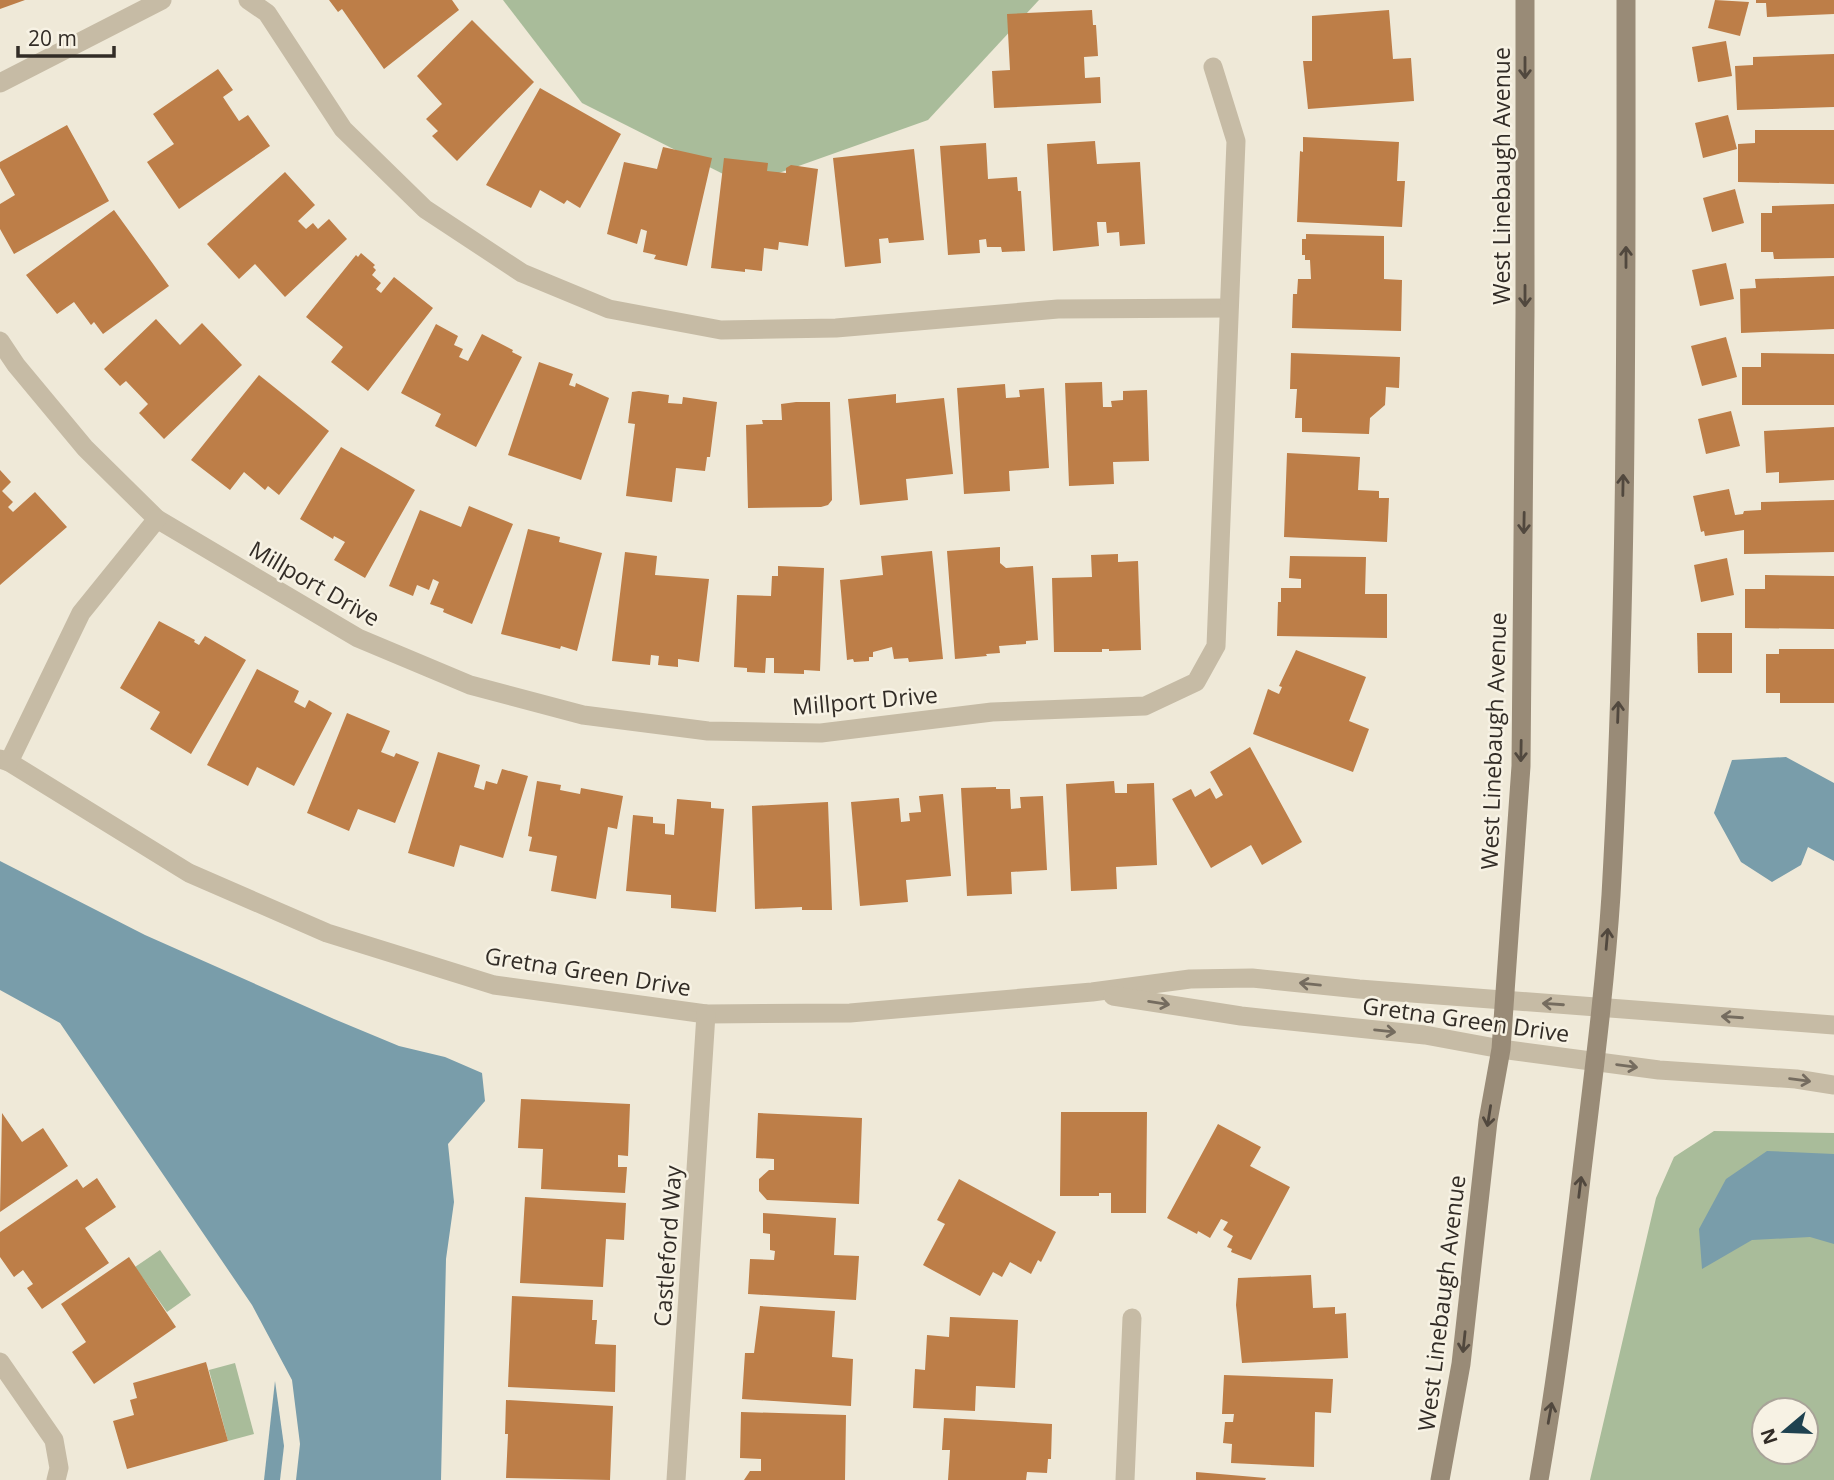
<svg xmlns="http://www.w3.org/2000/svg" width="1834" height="1480" font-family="'Open Sans',sans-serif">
<rect width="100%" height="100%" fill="#efe9d8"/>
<g fill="#a9bc9a" fill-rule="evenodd">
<path d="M503,0H1039L928,120L745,185L582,103Z"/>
<path d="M1714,1131L1834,1133V1480H1590L1656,1198L1674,1157ZM1764,1410H1806V1452H1764Z"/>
<path d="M160,1250L191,1295L167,1312L135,1267Z"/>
<path d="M235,1363L254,1434L228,1441L209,1370Z"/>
</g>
<g fill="#799daa">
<path d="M1786,757L1834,783V861L1808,847L1801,865L1772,882L1741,862L1714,813L1732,760Z"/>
<path d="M0,861L145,935L334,1019L399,1046L445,1057L482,1073L485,1101L448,1144L454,1202L446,1259L441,1480H296L300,1444L292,1380L252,1305L60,1023L0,990Z"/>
<path d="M1767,1151L1834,1154V1244L1810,1237L1752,1240L1702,1269L1699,1229L1726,1179Z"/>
<path d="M275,1381L284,1446L280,1480H264Z"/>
</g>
<g fill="#bd7e48">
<path d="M0,0H25L0,9Z"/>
<path d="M329,0H452L459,10L384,69L342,9L338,12Z"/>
<path d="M1715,0L1749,2L1740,36L1708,28Z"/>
<path d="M1756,0H1834V14L1767,17L1766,3H1756Z"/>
<path d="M1092,10L1093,25H1096L1098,56L1084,57L1085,78L1100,77L1101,103L994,108L992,71L1010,70L1007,14Z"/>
<path d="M1389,10L1393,59L1411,58L1414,101L1308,109L1303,61H1312V16Z"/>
<path d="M472,20L534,82L457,161L432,136L438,131L426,119L442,104L417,76Z"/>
<path d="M1726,41L1732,76L1698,82L1692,47Z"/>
<path d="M1834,54V107L1737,110L1735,66L1753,65V57Z"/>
<path d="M218,69L233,90L223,97L239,121L248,115L270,146L179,209L147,162L174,144L153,114Z"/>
<path d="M540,88L621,134L580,208L567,200L564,204L540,190L531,208L486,185Z"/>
<path d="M1728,115L1737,149L1703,158L1695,123Z"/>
<path d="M67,125L109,201L14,254L0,229V204L15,195L0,168V162Z"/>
<path d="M1755,130H1834V184L1738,182V144L1755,143Z"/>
<path d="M1303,137L1399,142L1397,181H1405L1402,227L1297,222L1300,151L1303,152Z"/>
<path d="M1095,141L1097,164L1140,162L1145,244L1120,246L1119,232L1107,233L1106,222H1097L1099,246L1053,251L1047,144Z"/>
<path d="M986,143L988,179L1017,177L1018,191H1021L1025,251L1002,252L1001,247H987L986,239L979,240L980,253L948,255L940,146Z"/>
<path d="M663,147L712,158L687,266L654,259L656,255L643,252L647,231L641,229L637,244L607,234L624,162L657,169Z"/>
<path d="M914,149L924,240L889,243L888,238L879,239L881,263L845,267L833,158Z"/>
<path d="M724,158L768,163L767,171L786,173V168L791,165L818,169L808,246L779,242L778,250L764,248L762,271L745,269V272L711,268Z"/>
<path d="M285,172L315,205L298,221L306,229L313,223L318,229L329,219L347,239L285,297L255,264L239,279L207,244Z"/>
<path d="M1735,189L1744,223L1712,232L1703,198Z"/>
<path d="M1834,204V258L1774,259L1773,252H1761V213H1772V206Z"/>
<path d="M114,210L169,286L103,334L94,322L91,325L74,302L57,314L26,275Z"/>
<path d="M1306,234L1384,236V279L1402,280L1401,331L1292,328L1293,294H1297L1298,279H1311L1310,260H1305V255H1302V239H1306Z"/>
<path d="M361,253L375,265L373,267L376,270L372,275L381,283L376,289L381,293L394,277L433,308L368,391L331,362L343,347L306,317L356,255L358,257Z"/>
<path d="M1726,263L1734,299L1700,306L1692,270Z"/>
<path d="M1834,276V329L1741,333L1740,289L1756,288L1755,279Z"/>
<path d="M156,319L180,345L202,323L242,365L164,439L139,413L148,404L126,381L120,386L104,369Z"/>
<path d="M436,324L458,336L454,345L463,349L459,357L468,361L482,334L513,350L512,352L522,357L476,447L435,426L441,414L401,393Z"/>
<path d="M1726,337L1737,377L1702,386L1691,346Z"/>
<path d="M1291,353L1400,357L1399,388L1386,387L1385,405L1370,418L1369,434L1302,432V418H1295L1297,389H1290Z"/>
<path d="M1761,353L1834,354V405H1742V367H1761Z"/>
<path d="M539,362L573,374L569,385L575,387L576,383L609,398L581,480L508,455Z"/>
<path d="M259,375L329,431L279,495L268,486L265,490L244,472L230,490L191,460Z"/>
<path d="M1102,382L1103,407H1112L1111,401L1123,400V391L1147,390L1149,461L1113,462L1114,484L1069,486L1065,383Z"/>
<path d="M1005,384L1006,398L1020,397L1019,390L1044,388L1049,468L1009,471L1010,491L964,494L957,388Z"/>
<path d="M639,391L669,395L668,403L682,404L683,397L717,402L710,457H707L705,471L676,468L672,502L626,496L635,424L628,423L632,392Z"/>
<path d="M896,394V403L944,398L953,474L906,479L908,500L860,505L848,399Z"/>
<path d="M796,402H830L832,500L828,505L821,507L748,508L746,425L763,424L762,420H782L781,404Z"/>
<path d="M1731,411L1740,446L1706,454L1698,419Z"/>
<path d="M1834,427V480L1779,483V472L1766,473L1764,431Z"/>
<path d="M341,447L415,490L365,578L334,560L345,542L334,536L333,539L300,519Z"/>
<path d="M1287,453L1360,457L1358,490L1379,491V498H1389L1387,542L1284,537Z"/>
<path d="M0,470L11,482L2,491L13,502L8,507L13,512L35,492L67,527L0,585Z"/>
<path d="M1729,489L1735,515L1743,514L1744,511L1761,510V502L1834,500V552L1744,554V530L1705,536L1704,531L1701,532L1693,496Z"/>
<path d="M469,506L513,524L472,624L443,612L444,609L430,604L439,582L433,579L429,590L417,585L413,596L389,586L420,510L461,527Z"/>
<path d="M528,529L560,537L559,542L602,553L577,651L561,646L560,649L501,634Z"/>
<path d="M1000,547V563L1006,568L1033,566L1038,640L1026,641V644L999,646L1000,653L986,654L987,656L955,659L947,551Z"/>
<path d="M932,551L943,659L909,662L908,658L894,659L892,647L873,652V657H869V661L854,662L853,659L847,660L840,580L883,575L881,556Z"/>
<path d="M625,552L657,556L655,575L709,579L699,662L678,659V667L658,665L659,656L651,655L650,665L612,661Z"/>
<path d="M1118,554V562L1138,561L1141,650L1109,651V649H1102V652H1054L1052,578L1092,577L1091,555Z"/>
<path d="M1290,556L1366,557L1365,594H1387V638L1277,636L1278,602H1281V588H1301V579L1289,578Z"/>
<path d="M1727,558L1734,595L1701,602L1694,565Z"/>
<path d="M778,566L824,568L820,671L804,670V674L774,673V658H766L765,673L747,672V668L734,667L737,595L771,596L772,576H778Z"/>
<path d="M1765,575L1834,576V629L1745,628V589H1765Z"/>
<path d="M159,621L195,640L194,642L199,645L205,636L246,660L191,754L150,729L160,712L120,688Z"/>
<path d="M1697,633H1732V673H1698Z"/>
<path d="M1779,649H1834V703H1780V693H1766V654H1779Z"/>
<path d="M1296,650L1366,677L1349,721L1369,729L1353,772L1253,734L1268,689L1279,694L1282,687L1279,686Z"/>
<path d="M257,669L299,691L294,702L305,708L309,700L332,713L294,786L257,767L248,786L207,765Z"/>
<path d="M347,713L390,731L381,752L394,757L396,753L419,762L395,823L358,809L349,831L307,813Z"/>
<path d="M1250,747L1302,842L1262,865L1251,845L1211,868L1172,799L1191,789L1195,797L1210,788L1216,799L1223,795L1210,772Z"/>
<path d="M438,752L480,765L474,787L484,790L486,781L497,784L502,769L528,776L503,858L460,845L454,867L408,853Z"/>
<path d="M537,781L561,785L560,790L580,794L581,788L623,796L617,829L608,827L596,899L551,891L557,856L529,851L532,837L528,836Z"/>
<path d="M1114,781L1115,793H1127V784L1154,783L1157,865L1116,867L1117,889L1071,891L1066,784Z"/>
<path d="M996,787V789H1010L1011,809L1021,808L1020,797L1043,796L1047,870L1011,872L1012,894L967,896L961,788Z"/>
<path d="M943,794L951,876L906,880L908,902L860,906L851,802L899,798L901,822L910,821L909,813L921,812L919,796Z"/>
<path d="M677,799L711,802V808L724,809L716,912L671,908V895L626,891L633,815L653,817V823L665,824V834L674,835Z"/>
<path d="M828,802L832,910H802V907L755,909L752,806Z"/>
<path d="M521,1099L630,1104L628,1156L618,1155V1167H627L625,1193L541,1189L543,1149L518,1148Z"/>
<path d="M1061,1112H1147L1146,1213H1111V1193H1099V1196H1060Z"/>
<path d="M2,1113L22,1142L43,1128L68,1166L0,1212Z"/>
<path d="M758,1113L862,1118L859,1204L767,1200L759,1191V1179L769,1170H774V1159L756,1158Z"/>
<path d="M1218,1124L1261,1147L1250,1166L1290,1187L1251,1260L1231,1252L1232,1249L1227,1247L1233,1236L1223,1230L1228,1222L1221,1219L1210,1238L1198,1231L1197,1234L1167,1218Z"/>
<path d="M97,1178L116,1207L85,1228L109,1263L42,1309L27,1288L33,1284L23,1270L14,1277L0,1257V1232L77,1179L83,1188Z"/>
<path d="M959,1179L1056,1232L1041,1262L1038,1260L1031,1274L1010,1262L1002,1277L993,1272L980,1296L923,1265L945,1224L937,1220Z"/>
<path d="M525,1197L626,1203L624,1240L606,1239L603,1287L520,1283Z"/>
<path d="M763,1213L836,1218L834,1255L859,1256L856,1300L748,1294L750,1259L774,1260L775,1251L770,1250V1234L763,1233Z"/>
<path d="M129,1257L176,1327L94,1384L72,1352L86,1342L61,1304Z"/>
<path d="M1311,1275L1313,1308L1335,1307V1314L1346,1313L1348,1358L1242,1363L1236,1305L1238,1278Z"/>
<path d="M512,1296L593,1300L592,1320H597L595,1344L616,1345L615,1392L508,1387Z"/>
<path d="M760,1306L835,1311L832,1357L853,1359L851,1406L742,1399L745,1353H754Z"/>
<path d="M950,1317L1018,1320L1015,1388L976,1386L975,1411L913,1408L915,1369L925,1370L927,1335L949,1337Z"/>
<path d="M206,1362L228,1441L127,1469L113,1421L134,1415L130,1400L137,1398L133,1383Z"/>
<path d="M1224,1375L1333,1379L1331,1413L1315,1412L1314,1467L1231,1463L1232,1444L1223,1443L1225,1422H1233L1234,1414H1222Z"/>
<path d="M506,1400L613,1406L610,1480L506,1478L508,1434H505Z"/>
<path d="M741,1412L846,1415L845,1480H744L750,1471H761V1459L740,1458Z"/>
<path d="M944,1418L1052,1424L1051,1459H1048L1047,1473L1027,1472L1026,1480H948L950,1450H942Z"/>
<path d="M1196,1472L1266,1478L1265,1480H1196Z"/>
</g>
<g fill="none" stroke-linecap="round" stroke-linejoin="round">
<g stroke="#c6bba5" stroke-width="19">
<path d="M248,0L267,13L343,129L425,209L522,273L609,309L721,330L836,328L1058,309L1228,308"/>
<path d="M0,83L162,0"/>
<path d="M0,341L16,365L85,448L157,519L358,638L470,685L583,715L708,731L821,733L992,712L1145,706L1196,682L1216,646L1236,141L1213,67"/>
<path d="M0,759L9,762L189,873L327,933L494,985L706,1014L850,1013L1092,992L1190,979L1252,978L1359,989L1834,1025"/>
<path d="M9,762L81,613L157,519"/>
<path d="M1113,996L1241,1016L1425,1035L1501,1049L1659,1070L1796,1079L1834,1085"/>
<path d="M0,1362L54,1440L59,1468L56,1480"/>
<path d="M676,1480L706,1014"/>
<path d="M1125,1480L1132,1318"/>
</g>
<g stroke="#998b77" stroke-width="19">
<path d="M1440,1480L1461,1364L1488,1121L1501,1049L1521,766L1525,313V0"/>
<path d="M1539,1480C1557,1377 1570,1274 1582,1170C1593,1078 1605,987 1611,895C1628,597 1626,298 1626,0"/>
</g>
</g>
<defs><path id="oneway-shaft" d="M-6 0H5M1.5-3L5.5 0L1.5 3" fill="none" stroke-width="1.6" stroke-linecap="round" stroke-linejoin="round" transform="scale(1.75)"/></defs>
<g stroke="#51483e">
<use href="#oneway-shaft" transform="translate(1525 68) rotate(90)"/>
<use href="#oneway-shaft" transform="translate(1626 257) rotate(-90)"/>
<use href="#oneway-shaft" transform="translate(1525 296) rotate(90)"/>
<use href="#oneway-shaft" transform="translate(1623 485) rotate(-89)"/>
<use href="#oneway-shaft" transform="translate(1524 523) rotate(91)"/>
<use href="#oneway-shaft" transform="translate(1618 712) rotate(-88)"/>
<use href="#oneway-shaft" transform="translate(1521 751) rotate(91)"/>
<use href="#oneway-shaft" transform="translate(1607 939) rotate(-85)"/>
<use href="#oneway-shaft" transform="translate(1489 1116) rotate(99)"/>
<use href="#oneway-shaft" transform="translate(1580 1187) rotate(-83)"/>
<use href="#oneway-shaft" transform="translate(1464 1342) rotate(96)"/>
<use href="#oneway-shaft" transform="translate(1550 1413) rotate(-80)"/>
</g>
<g stroke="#756c5f">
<use href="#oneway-shaft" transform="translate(1310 984) rotate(-174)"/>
<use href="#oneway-shaft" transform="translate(1159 1003) rotate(9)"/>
<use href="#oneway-shaft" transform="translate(1553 1004) rotate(-176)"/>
<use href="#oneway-shaft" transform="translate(1732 1017) rotate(-176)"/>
<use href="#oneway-shaft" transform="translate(1385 1031) rotate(6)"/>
<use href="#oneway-shaft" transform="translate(1627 1066) rotate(8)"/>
<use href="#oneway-shaft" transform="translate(1800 1080) rotate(7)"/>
</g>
<g text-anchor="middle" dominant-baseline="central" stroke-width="5" stroke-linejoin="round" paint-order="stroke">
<g font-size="23" fill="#322c26" stroke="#f7f2e4">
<text transform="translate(1501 176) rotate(-90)">West Linebaugh Avenue</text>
<text transform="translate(315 583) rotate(30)">Millport Drive</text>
<text transform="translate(865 700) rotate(-5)">Millport Drive</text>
<text transform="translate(1493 741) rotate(-88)">West Linebaugh Avenue</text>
<text transform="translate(588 971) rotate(9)">Gretna Green Drive</text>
<text transform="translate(1466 1019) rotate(8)">Gretna Green Drive</text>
<text transform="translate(667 1246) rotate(-86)">Castleford Way</text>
<text transform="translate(1441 1303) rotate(-83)">West Linebaugh Avenue</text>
</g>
</g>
<g transform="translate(1785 1431) rotate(251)"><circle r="33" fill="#f7f2e4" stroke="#a8a398" stroke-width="2"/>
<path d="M0-5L12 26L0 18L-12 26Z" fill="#1f4250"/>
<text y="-10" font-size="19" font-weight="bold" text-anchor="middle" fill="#322c26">N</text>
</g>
<path d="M18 46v10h96v-10" fill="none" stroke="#322c26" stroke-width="3.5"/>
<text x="28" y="46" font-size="21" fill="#322c26" stroke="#f7f2e4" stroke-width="5" paint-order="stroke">20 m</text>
</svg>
